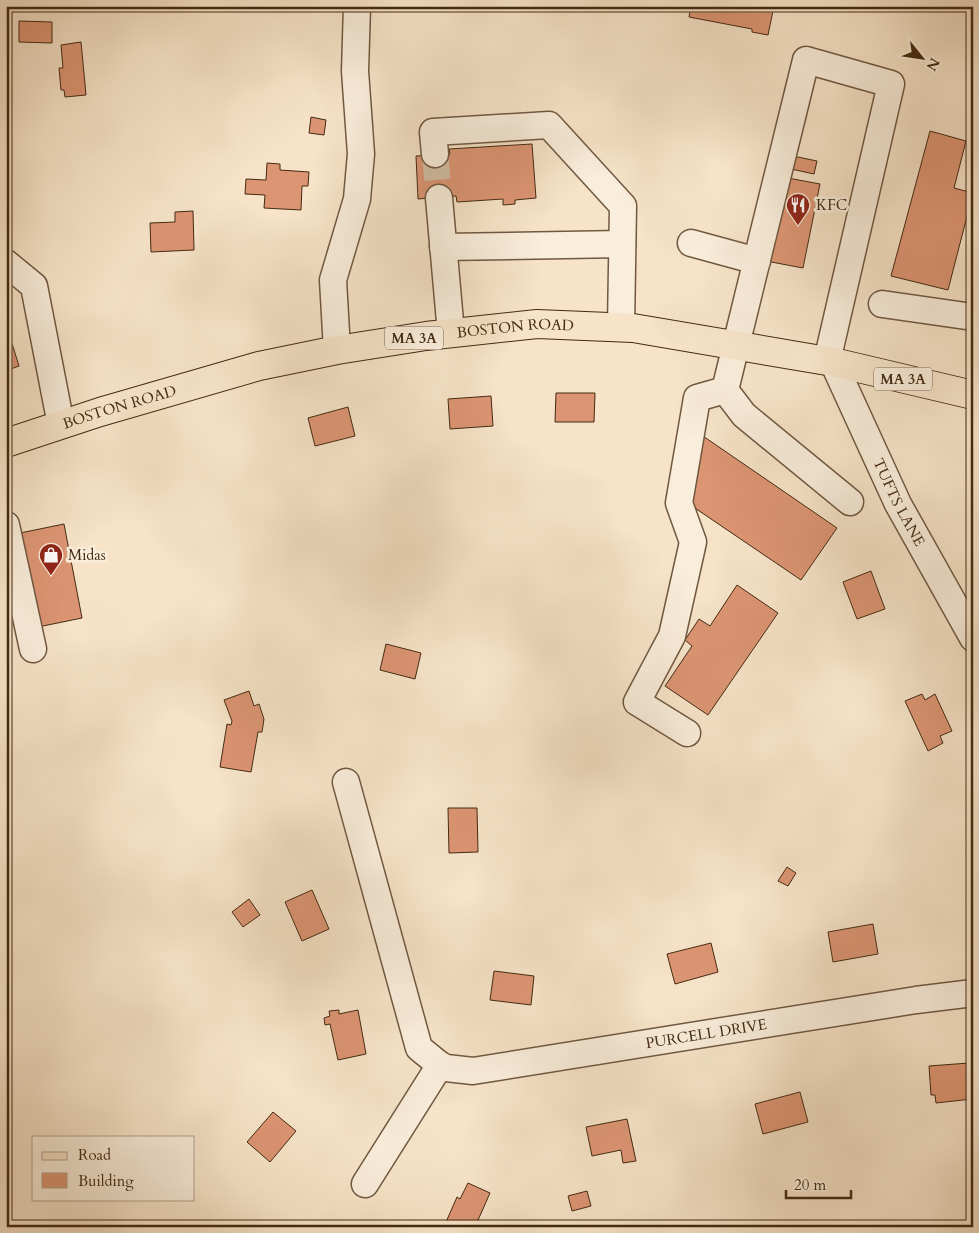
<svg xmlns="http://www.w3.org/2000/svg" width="979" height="1233" font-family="Cardo,serif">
<rect width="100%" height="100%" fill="#f6e3c8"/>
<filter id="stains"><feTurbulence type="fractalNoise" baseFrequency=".004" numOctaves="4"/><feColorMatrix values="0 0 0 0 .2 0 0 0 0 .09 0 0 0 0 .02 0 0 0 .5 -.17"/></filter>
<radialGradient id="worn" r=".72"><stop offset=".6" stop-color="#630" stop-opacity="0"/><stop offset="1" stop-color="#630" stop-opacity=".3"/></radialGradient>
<g fill="#dc9573" stroke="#432a12">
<path d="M691,6H774L768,35L752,32V29L689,17Z"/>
<path d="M19,21L52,22V43L19,42Z"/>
<path d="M81,42L86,95L65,97L64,90H61L59,68H63L61,45Z"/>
<path d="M311,117L326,120L324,135L309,133Z"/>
<path d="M930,131L966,141L954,188L973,193L948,290L891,276Z"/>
<path d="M532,144L536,198L515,200V204L503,205V199L457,202L456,196L418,199L416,156L450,154L449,149Z"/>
<path d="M793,156L817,161L814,174L791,169Z"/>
<path d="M267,163L280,164V170L309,172L308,186H302L301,210L264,208L265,195L245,194L246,179L266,180Z"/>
<path d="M788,178L820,184L803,268L766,261Z"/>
<path d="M193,211L194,250L151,252L150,223L175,222V212Z"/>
<path d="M10,337L19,366L8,370L6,338Z"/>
<path d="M556,393H595L594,422H555Z"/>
<path d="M491,396L493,426L450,429L448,399Z"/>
<path d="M348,407L355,436L315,446L308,418Z"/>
<path d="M700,434L837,528L801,580L689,504Z"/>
<path d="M64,524L82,618L38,627L20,533Z"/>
<path d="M871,571L885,609L857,619L843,582Z"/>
<path d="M737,585L778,613L708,715L665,686L692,646L685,640L699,619L710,626Z"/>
<path d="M386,644L421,653L415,679L380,670Z"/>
<path d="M249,691L254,706L259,704L264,719L262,732H258L251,772L220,767L227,724L231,725L232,721L224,700Z"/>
<path d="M922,694L925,700L935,694L952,731L940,736L943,743L928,751L905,701Z"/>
<path d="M448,808H477L478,852L449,853Z"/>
<path d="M787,867L796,873L788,886L778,881Z"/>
<path d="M312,890L329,929L302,941L285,902Z"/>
<path d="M249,899L260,915L243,927L232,912Z"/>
<path d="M873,924L878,954L833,962L828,932Z"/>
<path d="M711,943L718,972L675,984L667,954Z"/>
<path d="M494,971L534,976L531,1005L490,1000Z"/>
<path d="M339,1010V1014L358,1010L366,1054L338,1060L330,1024L325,1025L324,1018L330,1016L329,1011Z"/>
<path d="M969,1063L972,1099L936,1103L935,1095H931L929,1066Z"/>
<path d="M800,1092L808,1122L763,1134L755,1104Z"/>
<path d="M273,1112L296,1131L270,1162L247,1142Z"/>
<path d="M627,1119L636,1161L623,1163L621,1150L592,1156L586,1127Z"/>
<path d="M468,1183L490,1193L475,1227H456L446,1222L457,1197L460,1199Z"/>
<path d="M587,1191L591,1206L572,1211L568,1196Z"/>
</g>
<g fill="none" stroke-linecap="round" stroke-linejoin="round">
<path stroke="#d2bea4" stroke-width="26" stroke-dasharray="26 13" stroke-linecap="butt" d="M435,154L439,198"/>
<g stroke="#705840" stroke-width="29">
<g id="minor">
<path d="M435,154L433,132L549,125L623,206L621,327"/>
<path d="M439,198L451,333"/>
<path d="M691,243L757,261"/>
<path d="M443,247L622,244"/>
<path d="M6,263L34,286L61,425"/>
<path d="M882,304L973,317"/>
<path d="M337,350L333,280L357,199L361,154L355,71L357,6"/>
<path id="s1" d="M833,362L898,504L973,638"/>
<path d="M725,390L744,415L850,502"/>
<path d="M6,525L33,649"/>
<path d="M687,733L637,702L672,636L693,542L679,503L697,398L725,390L806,60L891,84L827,361"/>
<path d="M346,782L419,1048L440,1065L365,1184"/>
<path id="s2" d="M440,1065L446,1068L473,1071L916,1000L973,993"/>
</g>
</g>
<g stroke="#432a12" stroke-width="30">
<g id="major">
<path id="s3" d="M6,443L100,412L259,366L337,350L426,336L537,324L633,328L833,362L973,395"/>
</g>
</g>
<use href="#minor" stroke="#f9eddb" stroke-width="26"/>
<use href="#major" stroke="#f6e3c8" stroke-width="28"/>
</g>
<defs>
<g id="restaurant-pin" transform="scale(1.25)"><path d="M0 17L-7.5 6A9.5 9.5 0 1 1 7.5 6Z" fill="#8f2418" stroke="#f9eddb"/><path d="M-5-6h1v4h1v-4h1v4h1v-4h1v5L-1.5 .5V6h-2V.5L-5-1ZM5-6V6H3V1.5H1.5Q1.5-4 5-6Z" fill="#fff"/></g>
<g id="shop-pin" transform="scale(1.25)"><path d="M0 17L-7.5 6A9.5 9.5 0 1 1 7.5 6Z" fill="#8f2418" stroke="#f9eddb"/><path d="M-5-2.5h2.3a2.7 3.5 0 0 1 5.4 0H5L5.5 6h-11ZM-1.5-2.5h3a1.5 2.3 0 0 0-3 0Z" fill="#fff"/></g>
</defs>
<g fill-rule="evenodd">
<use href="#restaurant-pin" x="798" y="205"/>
<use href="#shop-pin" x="51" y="555"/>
</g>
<g text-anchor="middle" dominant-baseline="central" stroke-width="5" stroke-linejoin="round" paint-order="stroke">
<g fill="#f9eddb" stroke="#7a644e" stroke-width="1">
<rect x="385" y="326.5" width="58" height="23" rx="4"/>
<rect x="874" y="367.5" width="58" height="23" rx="4"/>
</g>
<g font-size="14" font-weight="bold" fill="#432a12">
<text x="414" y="338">MA 3A</text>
<text x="903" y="379">MA 3A</text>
</g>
<g font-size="15" fill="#432a12" stroke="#f9eddb" text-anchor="start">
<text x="816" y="205">KFC</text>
<text x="68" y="555">Midas</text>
</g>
<g font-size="15" fill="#432a12" stroke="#f9eddb">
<text stroke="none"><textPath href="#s3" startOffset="524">BOSTON ROAD</textPath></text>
<text stroke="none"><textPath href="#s3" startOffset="119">BOSTON ROAD</textPath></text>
<text stroke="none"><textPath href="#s1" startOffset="155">TUFTS LANE</textPath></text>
<text stroke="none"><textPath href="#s2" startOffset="270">PURCELL DRIVE</textPath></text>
</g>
</g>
<rect width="979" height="1233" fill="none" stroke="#f6e3c8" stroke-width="25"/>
<rect x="8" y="8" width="964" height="1218" fill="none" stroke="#432a12" stroke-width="2.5"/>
<rect x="12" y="12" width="954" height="1208" fill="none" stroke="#432a12"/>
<rect x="32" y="1136" width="162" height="65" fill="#f9eddb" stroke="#b09f8b"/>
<rect x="42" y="1152" width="25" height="8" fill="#f6e3c8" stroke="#b09f8b"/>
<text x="78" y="1160" font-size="15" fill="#432a12">Road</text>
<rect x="42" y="1173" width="25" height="15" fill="#dc9573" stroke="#b09f8b"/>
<text x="78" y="1186" font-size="15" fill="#432a12">Building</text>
<g transform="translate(922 58) rotate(120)" stroke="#f9eddb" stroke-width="4" paint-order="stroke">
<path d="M0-4L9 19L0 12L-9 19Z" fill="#432a12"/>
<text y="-8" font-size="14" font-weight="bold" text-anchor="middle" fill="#432a12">N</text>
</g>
<path d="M786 1190v8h65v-8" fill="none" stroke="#432a12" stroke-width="2.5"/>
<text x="794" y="1190" font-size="15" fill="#432a12" stroke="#f9eddb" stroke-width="4" paint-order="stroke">20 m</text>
<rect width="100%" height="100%" filter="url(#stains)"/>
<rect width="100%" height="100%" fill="url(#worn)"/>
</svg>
